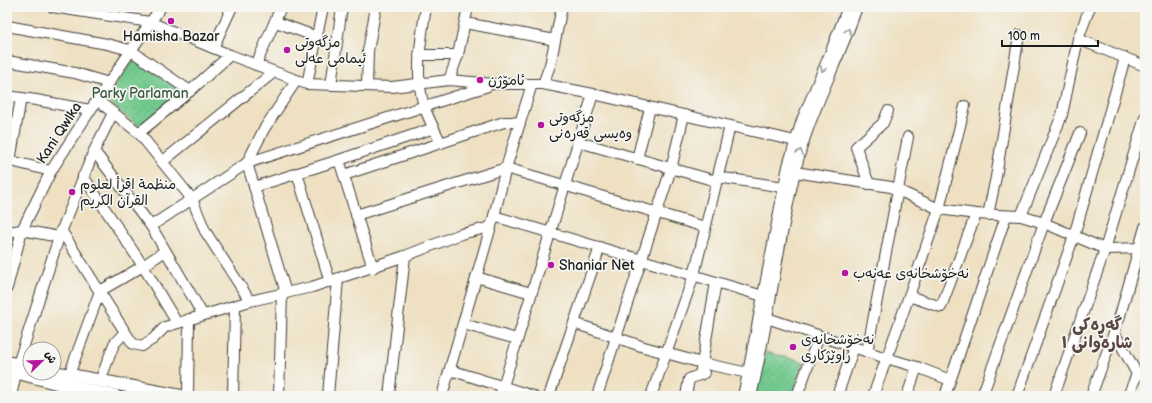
<svg xmlns="http://www.w3.org/2000/svg" width="1152" height="403" font-family="'Balsamiq Sans','Playpen Sans Arabic',sans-serif">
<defs>
<pattern id="park-dots" width="8" height="8" patternUnits="userSpaceOnUse"><rect width="8" height="8" fill="#72c98e"/><path d="M2 2h.1M6 6h.1" fill="none" stroke="#62ac7a" stroke-width="1.8" stroke-linecap="round"/></pattern>
</defs>
<rect width="100%" height="100%" fill="#f6f6f2"/>
<filter id="ink" filterUnits="userSpaceOnUse"><feTurbulence type="fractalNoise" baseFrequency=".025" numOctaves="2"/><feDisplacementMap in="SourceGraphic" scale="8" xChannelSelector="R" yChannelSelector="G"/><feConvolveMatrix kernelMatrix="1 2 1 2 8 2 1 2 1" color-interpolation-filters="sRGB"/></filter>
<filter id="wash" filterUnits="userSpaceOnUse"><feTurbulence type="fractalNoise" baseFrequency=".012" numOctaves="4" result="noise"/><feDisplacementMap in="SourceGraphic" scale="16" xChannelSelector="R" yChannelSelector="G"/><feGaussianBlur stdDeviation="0.9" result="paint"/><feColorMatrix in="noise" values="0 0 0 0 0 0 0 0 0 0 0 0 0 0 0 0 0 1.4 0 .05"/><feComposite in="paint" operator="in"/></filter>
<g filter="url(#wash)">
<rect width="100%" height="100%" fill="#eee0c1"/>
<g fill="url(#park-dots)" stroke="#477255">
<path d="M135,58L182,91L141,128L105,99Z"/>
<path d="M766,352L804,362L792,396H755Z"/>
</g>
</g>
<g filter="url(#ink)">
<g fill="none" stroke-linecap="round" stroke-linejoin="round">
<g stroke="#3c3935" stroke-width="12">
<g id="minor">
<path d="M52,7L150,22L230,55L307,84L392,87L449,80L494,84H543L593,94L795,141"/>
<path d="M426,7C421,40 414,73 424,106C428,118 435,131 441,143"/>
<path d="M276,22L317,37"/>
<path d="M465,23L555,40"/>
<path d="M7,26L107,44L130,50L190,91"/>
<path d="M1078,39L1145,66"/>
<path d="M213,48L232,7"/>
<path d="M419,55H458"/>
<path d="M7,61L75,73L109,83"/>
<path d="M256,65L281,7"/>
<path d="M449,80L458,55L468,7"/>
<path d="M307,84L323,7"/>
<path d="M543,84L550,65L562,7"/>
<path d="M331,85L342,7"/>
<path d="M367,86L368,51L376,7"/>
<path d="M7,96L36,100L90,110"/>
<path d="M97,100L139,133L192,199L205,231L250,301"/>
<path d="M139,133L190,91L230,55"/>
<path d="M579,142L716,181"/>
<path d="M94,151L151,226L203,315"/>
<path d="M637,159L650,108"/>
<path d="M7,160L51,171"/>
<path d="M339,160L434,128"/>
<path d="M10,161L21,98"/>
<path d="M162,162L274,72"/>
<path d="M795,172L891,187L939,209L976,214L1021,216L1044,223L1105,249L1145,248"/>
<path d="M297,173L330,282"/>
<path d="M344,175L504,122H510L520,123"/>
<path d="M83,176L143,266L177,323"/>
<path d="M717,177L784,187"/>
<path d="M869,184L856,147L883,123L888,111"/>
<path d="M254,187L339,160L373,268"/>
<path d="M356,215L506,168L705,227"/>
<path d="M988,215L996,177L1019,35"/>
<path d="M494,216L763,296"/>
<path d="M1021,216L1062,115L1078,39L1090,7"/>
<path d="M151,226L247,163L488,86"/>
<path d="M61,230L125,332L133,344L142,346L153,339L165,327L250,301L312,287L405,256L461,234L491,227"/>
<path d="M7,232L22,230L59,237"/>
<path d="M476,277L531,293"/>
<path d="M7,288L22,230L51,171L97,100L161,7"/>
<path d="M286,293L247,163L264,129L296,81"/>
<path d="M909,296L941,307L976,214"/>
<path d="M767,318L886,358L917,367L950,380"/>
<path d="M574,323L644,347L702,363L748,373"/>
<path d="M463,324L517,339"/>
<path d="M1114,332L1137,374L1128,396"/>
<path d="M867,352L908,137"/>
<path d="M450,370L533,396"/>
<path d="M69,375L100,291L143,266L165,251"/>
<path d="M700,375L716,282"/>
<path d="M100,381L114,344L125,332"/>
<path d="M11,396L18,364L59,237L94,151L113,113"/>
<path d="M188,396L189,319"/>
<path d="M233,396L235,306"/>
<path d="M279,396L282,294"/>
<path d="M328,396L338,279"/>
<path d="M389,396L405,256"/>
<path d="M442,396L494,216L506,168L532,84"/>
<path d="M500,396L593,94"/>
<path d="M549,396L600,247"/>
<path d="M597,396L671,169L684,115"/>
<path d="M651,396L694,275L730,126"/>
<path d="M686,396L689,379L704,373"/>
<path d="M743,396L748,373L788,166L802,120L829,56L848,7"/>
<path d="M751,396C769,322 777,246 795,172C808,115 838,63 857,7"/>
<path d="M797,396L819,336"/>
<path d="M837,396L854,347"/>
<path d="M873,396L909,296L939,209L965,106"/>
<path d="M907,396L917,367"/>
<path d="M945,396L1006,216"/>
<path d="M982,396L1044,223L1080,133"/>
<path d="M1017,396L1074,236L1125,58"/>
<path d="M1054,396L1105,249L1145,117"/>
<path d="M1091,396L1119,319L1145,227"/>
</g>
</g>
<g stroke="#3c3935" stroke-width="14">
<g id="major">
<path d="M7,362L30,367"/>
<path d="M7,370L75,388L115,396"/>
<path d="M54,372L181,396"/>
</g>
</g>
<use href="#minor" stroke="#fff" stroke-width="10"/>
<use href="#major" stroke="#fff" stroke-width="12"/>
</g>
<defs><path id="oneway-chevron" d="M-2-3.5L2.5 0L-2 3.5" fill="none" stroke-width="1.6" stroke-linecap="round" stroke-linejoin="round"/></defs>
<g stroke="#999">
<use href="#oneway-chevron" transform="translate(848 31) rotate(-69)"/>
<use href="#oneway-chevron" transform="translate(823 69) rotate(113)"/>
<use href="#oneway-chevron" transform="translate(800 152) rotate(-74)"/>
</g>
</g>
<g fill="#b5179e" stroke="#f6f6f2" stroke-width="1.5">
<circle cx="171" cy="21" r="4"/>
<circle cx="287" cy="50" r="4"/>
<circle cx="480" cy="80" r="4"/>
<circle cx="541" cy="125" r="4"/>
<circle cx="72" cy="192" r="4"/>
<circle cx="551" cy="265" r="4"/>
<circle cx="845" cy="273" r="4"/>
<circle cx="793" cy="347" r="4"/>
</g>
<g text-anchor="middle" dominant-baseline="central" stroke-width="3.5" stroke-linejoin="round" paint-order="stroke">
<g font-size="14" fill="#1c1c1c" stroke="#f6f6f2" text-anchor="start">
<text x="171" y="36" text-anchor="middle">Hamisha Bazar</text>
<text x="295" y="42">مزگەوتی<tspan x="295" dy="16">ئیمامی عەلی</tspan></text>
<text x="488" y="80">ئامۆژن</text>
<text x="549" y="117">مزگەوتی<tspan x="549" dy="16">وەیسی قەرەنی</tspan></text>
<text x="80" y="184">منظمة اقرأ لعلوم<tspan x="80" dy="16">القرآن الكريم</tspan></text>
<text x="559" y="265">Shaniar Net</text>
<text x="853" y="273">نەخۆشخانەی عەنەب</text>
<text x="801" y="339">نەخۆشخانەی<tspan x="801" dy="16">راوێژکاری</tspan></text>
</g>
<g font-size="14" fill="#3a5944" stroke="#f6f6f2">
<text x="140" y="93">Parky Parlaman</text>
</g>
<g font-size="14" fill="#1c1c1c" stroke="#f6f6f2">
<text transform="translate(59 133) rotate(-57)">Kani Qwlka</text>
</g>
<g font-size="16" font-weight="bold" fill="#5c4644" stroke="#f6f6f2">
<text x="1097" y="325">گەڕەکی<tspan x="1097" dy="18">شارەوانی ١</tspan></text>
</g>
</g>
<rect width="1152" height="403" fill="none" stroke="#f6f6f2" stroke-width="24"/>
<g transform="translate(42 361) rotate(67)"><circle r="19" fill="#f6f6f2" stroke="#9f9f9c"/>
<path d="M0-3L7 15L0 10L-7 15Z" fill="#b5179e"/>
<text y="-6" font-size="11" font-weight="bold" text-anchor="middle" fill="#1c1c1c">ش</text>
</g>
<path d="M1002 40v6h96v-6" fill="none" stroke="#1c1c1c" stroke-width="2"/>
<text x="1008" y="40" font-size="12" fill="#1c1c1c" stroke="#f6f6f2" stroke-width="3" paint-order="stroke">100 m</text>
</svg>
